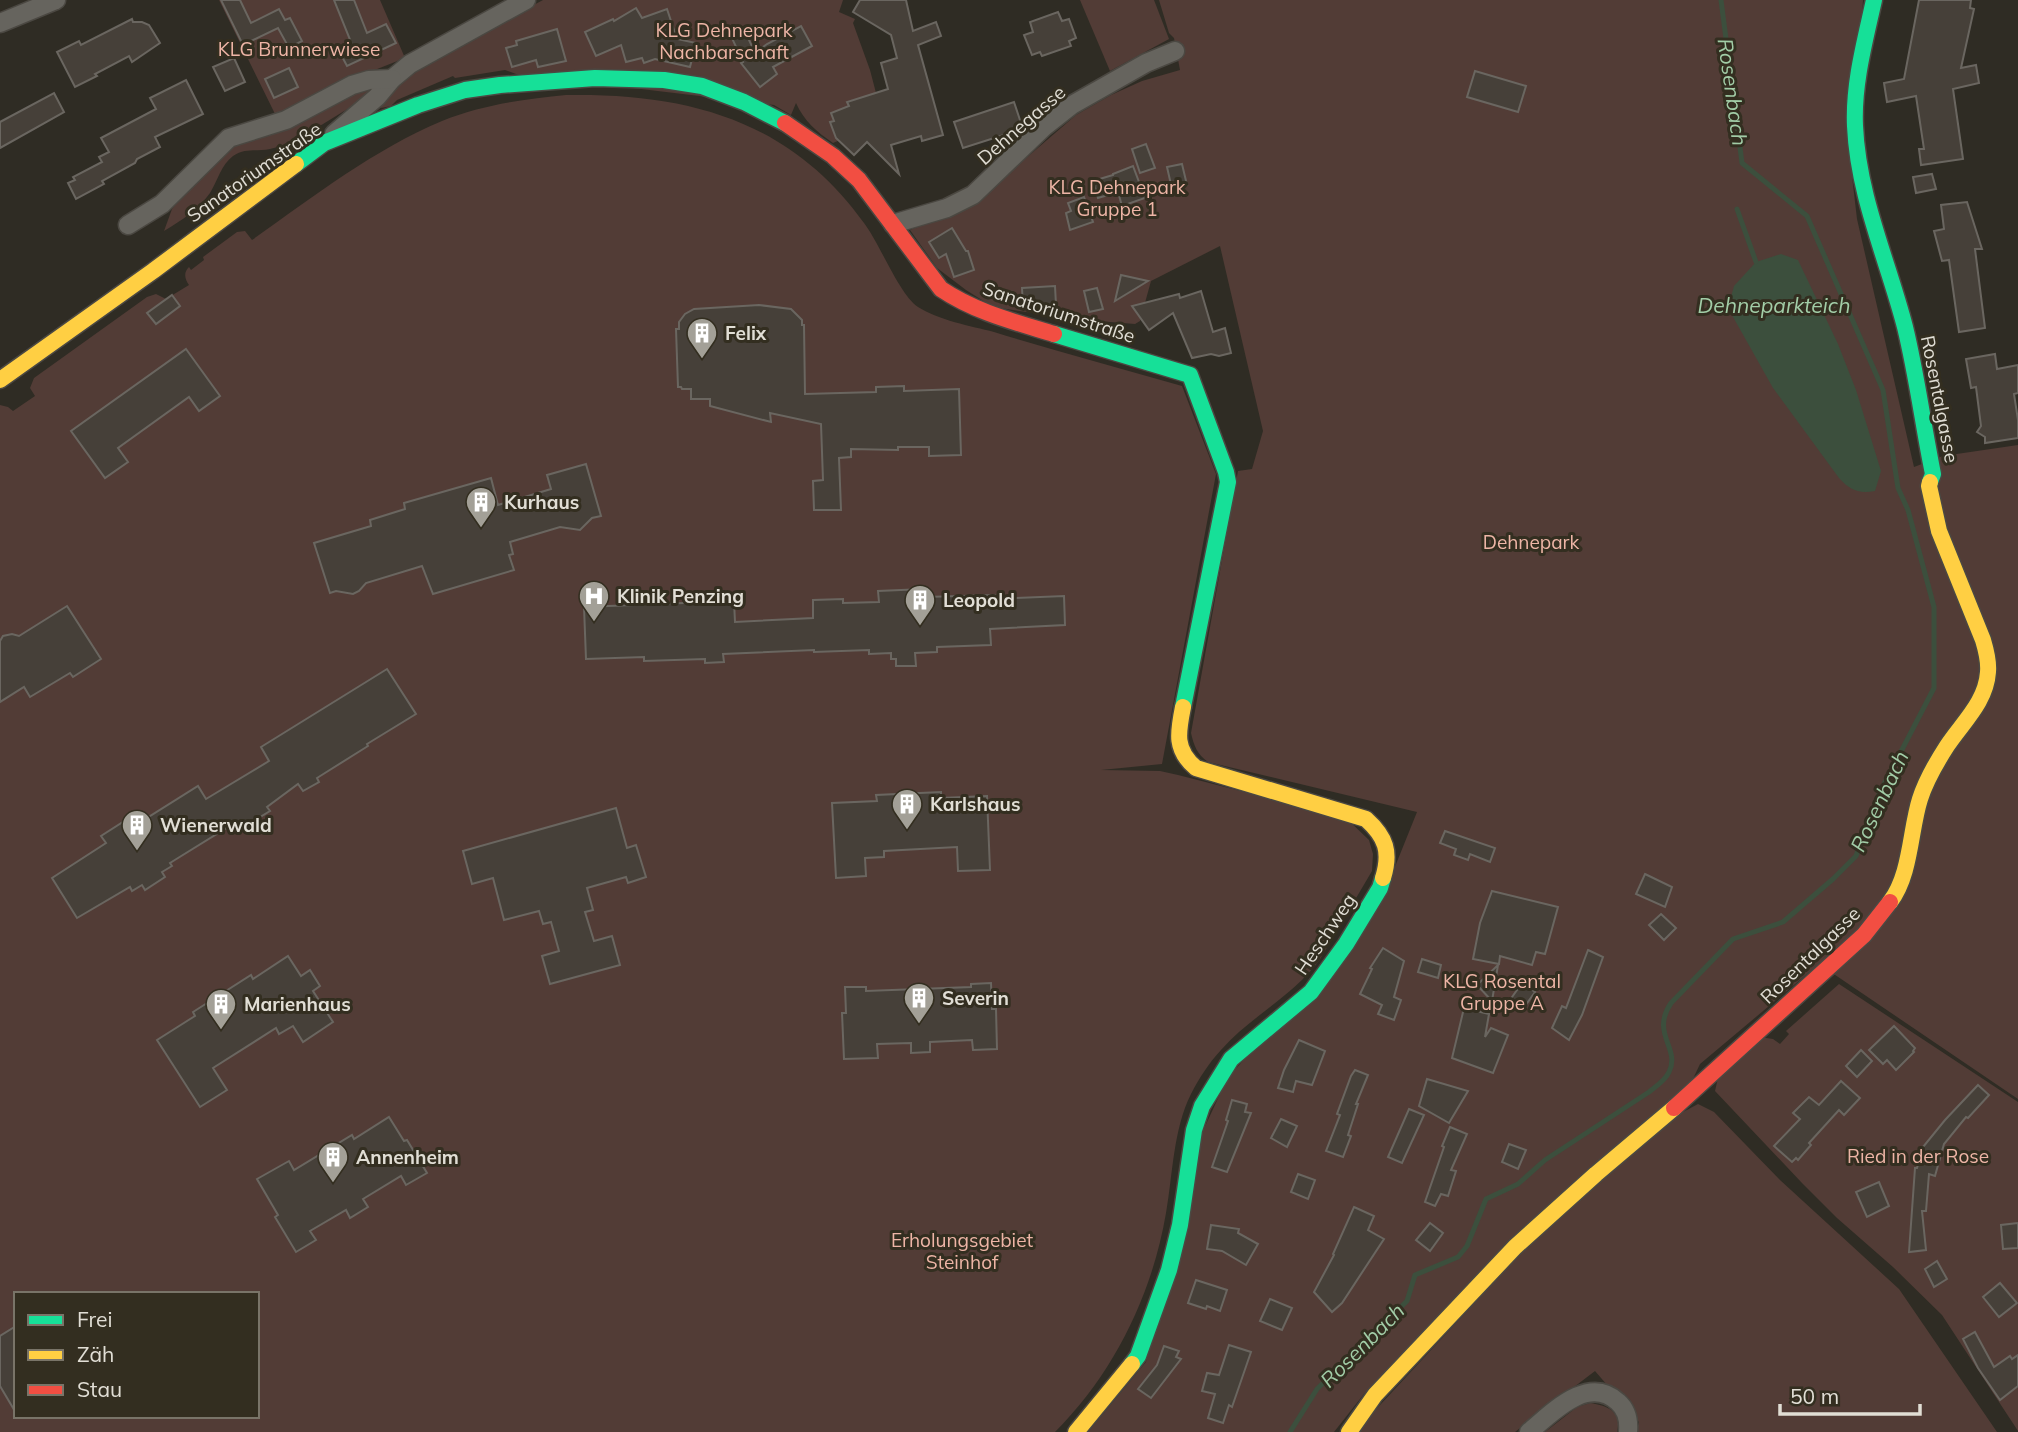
<svg xmlns="http://www.w3.org/2000/svg" width="2018" height="1432" font-family="Mulish,sans-serif">
<rect width="100%" height="100%" fill="#2f2c24"/>
<g fill="#523c36" fill-rule="evenodd">
<path d="M219,0H380L405,58L347,81L277,118Z"/>
<path d="M543,0H843L839,12L855,19L853,23L870,70L881,112L870,127L833,143C817,132 804,121 796,103L791,115L774,105L516,74L505,70L455,78L453,76L397,100L391,106L381,108L383,101L407,75L442,54Z"/>
<path d="M1080,0H1154L1169,39L1110,71Z"/>
<path d="M1159,0H1863L1852,176L1857,219L1914,467L1943,456L2018,445V1099L1819,964L1700,1064L1691,1083L1364,1394L1334,1432H1088L1146,1362L1201,1135L1227,1079L1380,904L1417,812L1208,762C1197,754 1194,746 1191,733L1238,471L1252,469L1263,431L1220,246L1151,281L1140,321L1135,324L1073,319L993,307L966,290L937,268L910,230L974,203L1076,115L1111,95L1142,81L1180,70L1174,38L1169,33Z"/>
<path d="M370,88L371,91L367,97L297,140L295,139C288,143 279,147 270,149C257,152 246,147 233,156C221,165 218,180 210,193C198,210 182,220 164,231L172,209L203,168L221,150L352,91Z"/>
<path d="M566,95C688,93 790,120 864,223C880,244 899,294 918,307C938,320 971,326 994,332C1056,351 1119,368 1182,386L1216,474L1162,764L1101,770L1160,771L1178,775L1346,818L1369,840L1373,854L1372,871L1319,961C1290,998 1250,1017 1221,1050C1209,1063 1199,1078 1191,1094C1173,1130 1173,1174 1166,1213C1152,1295 1114,1373 1055,1432H0V405L8,407L13,411L35,396L30,388L34,378L147,297L156,294L166,299L189,285C185,279 183,273 189,267L191,270L204,260L203,257L237,232L245,231L252,240C313,197 373,150 442,121C481,105 524,99 566,95ZM16,1294H257V1416H16Z"/>
<path d="M1839,984L2018,1102V1431L1942,1315L1893,1267L1837,1218L1802,1183L1715,1091L1718,1078L1760,1037L1773,1039L1780,1044L1789,1034L1786,1031Z"/>
<path d="M1698,1104L1714,1112L1780,1180L1899,1289L1997,1432H1636L1639,1422L1595,1371L1515,1432H1359L1367,1419L1521,1253L1670,1119Z"/>
<path d="M1590,1403C1608,1406 1622,1411 1617,1432H1545L1577,1407Z"/>
</g>
<path fill="#3c4f3d" d="M1781,254L1798,260L1838,344L1856,390L1881,471L1875,491C1858,494 1850,490 1839,478L1773,388L1728,308L1734,286L1756,262Z"/>
<g fill="none" stroke-linecap="round" stroke-linejoin="round">
<g stroke="#3c4f3d" stroke-width="5">
<path d="M1737,209L1756,262"/>
<path d="M1290,1432L1317,1389L1407,1301L1415,1275L1458,1257L1467,1246L1486,1199L1518,1184L1545,1160L1649,1092C1656,1086 1665,1081 1669,1072C1681,1048 1650,1034 1671,1003L1733,939L1783,922L1833,879L1856,856L1880,792L1934,688V607L1908,510L1898,488L1883,390L1807,216L1742,163L1721,0"/>
</g>
</g>
<g fill="#464039" stroke="#6a6660" stroke-width="2">
<path d="M221,0H240L251,23L279,9L285,20L290,18L302,41L289,48L278,28L243,45Z"/>
<path d="M334,0H354L367,33L386,24L396,43L347,66L338,49L351,42Z"/>
<path d="M860,0H906L913,31L936,22L941,36L918,45L943,135L922,141L921,136L891,145L899,174L867,142L854,155L836,138L830,122L834,121L831,113L849,106L847,102L888,89L881,63L897,58L891,35L853,12Z"/>
<path d="M1919,0H1971L1970,8L1974,9L1961,68L1976,65L1979,83L1953,89L1963,159L1921,165L1919,149H1924L1916,96L1887,102L1884,83L1904,79Z"/>
<path d="M636,8L642,18L667,9L677,39L696,43L690,67L655,59L644,63L642,58L626,62L621,45L596,56L585,32L613,19L614,21Z"/>
<path d="M1058,12L1062,21L1069,19L1076,38L1069,41L1071,46L1042,56L1040,52L1032,55L1024,35L1033,32L1030,22Z"/>
<path d="M132,19L133,22H142L149,25L160,43L132,62L129,56L95,74L97,76L75,87L57,52L79,41L81,45Z"/>
<path d="M801,26L812,46L773,67L777,74L760,87L741,63L743,62L731,36L744,29L755,53L767,44Z"/>
<path d="M557,29L566,61L538,67L536,60L512,67L506,48L517,45L516,41Z"/>
<path d="M234,58L245,82L225,91L213,67Z"/>
<path d="M289,68L298,87L274,98L265,79Z"/>
<path d="M1475,71L1526,86L1518,112L1467,97Z"/>
<path d="M186,80L203,114L155,137L160,147L137,159L135,163L102,181L104,184L76,199L68,183L75,180L73,177L102,162L99,157L109,152L101,138L156,109L150,98Z"/>
<path d="M54,93L64,112L0,148V122Z"/>
<path d="M1014,102L1022,126L1010,130V133L963,148L954,122Z"/>
<path d="M1146,144L1155,168L1140,173L1132,149Z"/>
<path d="M1182,164L1187,185L1172,189L1167,167Z"/>
<path d="M1133,166L1145,198L1122,206L1118,192L1098,198L1093,181L1113,175V174Z"/>
<path d="M1932,174L1936,189L1916,193L1913,177Z"/>
<path d="M1084,197L1093,222L1070,230L1066,213L1071,211L1068,203Z"/>
<path d="M1967,202L1982,249H1975L1985,328L1959,332L1949,260L1942,261L1934,231L1944,229L1941,205Z"/>
<path d="M952,228L966,251H968L974,270L954,277L946,254L939,258L929,242Z"/>
<path d="M1121,275L1148,281L1115,301Z"/>
<path d="M1055,286L1056,305L1023,307L1022,288Z"/>
<path d="M1097,288L1103,309L1089,312L1084,291Z"/>
<path d="M1201,291L1213,332L1225,328L1231,353L1219,356L1211,354L1192,358L1173,313L1149,330L1132,306L1179,294L1180,298Z"/>
<path d="M172,295L180,306L156,324L147,313Z"/>
<path d="M759,305L791,309L802,320V325H804L805,394L876,392V387L904,386V391L959,389L961,455L929,456V447H898V450L851,449V457L839,458L841,510H814L813,481L823,480L821,424L770,413L771,422L710,406V399H691V389H682L681,387H678L676,329H679V322L685,314L694,309Z"/>
<path d="M186,349L220,396L199,411L189,397L118,448L128,462L105,478L71,431Z"/>
<path d="M1995,354L1997,369L2018,365V393L2014,394L2018,420V438L1985,443V437L1977,432L1981,426L1976,387L1971,388L1966,359Z"/>
<path d="M586,464L601,516L592,518L580,530L560,527L510,542L513,554L509,555L514,570L433,594L422,566L366,583L359,591L353,594L336,591L330,593L314,543L371,526L370,520L405,509L404,503L491,478L498,505L551,489L547,475Z"/>
<path d="M924,589L925,597L995,595V599L1064,596L1065,625L990,629L991,645L937,647V652L915,653L916,666H896V659H891V653L869,654V650L814,652V650L723,654L724,662L705,663V659L644,661V657L586,659L584,607L734,601L735,622L813,618V600L843,599V603L879,602L878,591Z"/>
<path d="M67,606L101,659L73,677L70,673L30,697L24,687L0,702V641L3,636L12,634L19,636Z"/>
<path d="M387,669L416,714L367,744L368,746L317,778L319,782L303,791L298,784L267,807L270,811L247,825L245,821L225,829L170,863L172,866L162,872L165,877L145,890L142,885L132,891L130,887L77,918L52,878L106,843L101,836L137,813L142,821L198,786L206,799L269,761L261,747Z"/>
<path d="M941,792V798L987,796L990,870L958,871L957,847L884,851V857L865,858L866,876L836,878L832,803L877,801L876,795Z"/>
<path d="M616,808L627,848L636,845L646,877L628,883L626,877L587,888L593,910L585,912L594,941L612,936L620,965L550,984L542,956L559,951L551,922L543,924L539,911L504,920L493,878L472,884L463,851Z"/>
<path d="M1445,831L1495,848L1490,862L1470,854L1468,860L1454,855L1456,849L1440,843Z"/>
<path d="M1645,874L1672,887L1665,907L1636,894Z"/>
<path d="M1492,891L1558,907L1545,954L1536,952L1532,965L1500,956L1499,964L1473,959L1480,923Z"/>
<path d="M1661,914L1676,928L1664,940L1649,925Z"/>
<path d="M1383,948L1404,961L1394,997L1401,1000L1394,1020L1378,1014L1382,1005L1360,994L1372,969L1370,968Z"/>
<path d="M1588,950L1603,957L1582,1015L1569,1040L1552,1028L1562,1006L1566,1008Z"/>
<path d="M288,956L301,976L310,970L320,986L313,991L333,1022L303,1042L293,1026L279,1034L276,1028L213,1068L227,1090L200,1107L157,1040L195,1016L193,1012L251,975L253,979Z"/>
<path d="M1422,959L1441,965L1438,978L1418,972Z"/>
<path d="M1498,965L1492,1001L1477,985Z"/>
<path d="M991,983L992,1009H996L997,1049L973,1050L972,1040L930,1042V1052L911,1053V1043L877,1044L878,1058L844,1059L842,1013H846L845,987H866V991L971,987V984Z"/>
<path d="M1522,983L1535,992L1523,1009L1510,1000Z"/>
<path d="M1464,1008L1489,1014L1485,1037L1491,1028L1508,1035L1493,1073L1452,1058Z"/>
<path d="M1894,1026L1915,1048L1913,1051L1914,1052L1896,1070L1887,1060L1883,1064L1869,1050Z"/>
<path d="M1299,1040L1325,1051L1312,1085L1296,1081L1293,1092L1278,1088L1284,1070Z"/>
<path d="M1861,1050L1872,1061L1857,1077L1846,1066Z"/>
<path d="M1355,1070L1368,1075L1356,1104H1358L1348,1135L1351,1136L1343,1157L1326,1151L1340,1115L1337,1114L1351,1076Z"/>
<path d="M1427,1079L1468,1091L1449,1123L1419,1106Z"/>
<path d="M1841,1081L1860,1098L1844,1115L1839,1110L1809,1143L1811,1145L1798,1160L1796,1158L1792,1162L1774,1146L1800,1119L1793,1113L1809,1097L1819,1105Z"/>
<path d="M1978,1085L1989,1095L1968,1118L1966,1117L1944,1144L1935,1176L1929,1174L1926,1211H1922L1926,1250L1909,1252L1915,1168H1917L1923,1147L1945,1120Z"/>
<path d="M1232,1100L1247,1104L1245,1112L1251,1113L1227,1172L1212,1167L1228,1121L1226,1120Z"/>
<path d="M1409,1109L1424,1115L1402,1163L1388,1157Z"/>
<path d="M389,1117L404,1141L407,1140L427,1173L406,1185L401,1176L363,1199L368,1207L350,1218L346,1210L310,1231L316,1240L296,1252L275,1217L278,1215L257,1179L289,1161L294,1170L352,1135L354,1139Z"/>
<path d="M1281,1119L1297,1126L1287,1147L1271,1138Z"/>
<path d="M1450,1127L1467,1134L1451,1170L1456,1171L1448,1196L1441,1194L1435,1206L1425,1202L1444,1147L1442,1146Z"/>
<path d="M1509,1144L1526,1150L1518,1169L1502,1162Z"/>
<path d="M1298,1174L1315,1180L1308,1199L1291,1192Z"/>
<path d="M1879,1182L1889,1206L1867,1217L1856,1192Z"/>
<path d="M1354,1207L1374,1216L1368,1230L1384,1239L1342,1303L1332,1312L1314,1292L1334,1255L1333,1254Z"/>
<path d="M1430,1223L1443,1233L1430,1251L1416,1240Z"/>
<path d="M2018,1223V1248L2003,1249L2001,1225Z"/>
<path d="M1211,1225L1239,1229L1238,1233L1258,1244L1246,1265L1222,1251L1207,1249Z"/>
<path d="M1937,1261L1947,1279L1934,1287L1925,1269Z"/>
<path d="M1196,1280L1227,1290L1220,1311L1207,1306L1206,1309L1188,1303Z"/>
<path d="M2000,1283L2017,1303L1999,1317L1983,1297Z"/>
<path d="M1270,1299L1292,1308L1282,1330L1260,1321Z"/>
<path d="M16,1326V1413L0,1386V1336Z"/>
<path d="M1975,1332L1994,1367L2010,1356L2012,1359L2018,1355V1386L2000,1400L1978,1368L1963,1339Z"/>
<path d="M1229,1345L1251,1352L1232,1407L1229,1405L1223,1423L1208,1418L1215,1394L1202,1391L1207,1373L1219,1375Z"/>
<path d="M1164,1346L1179,1351L1176,1357L1181,1359L1151,1398L1138,1389L1157,1365Z"/>
</g>
<g fill="none" stroke-linecap="round" stroke-linejoin="round">
<g stroke="#4b4842" stroke-width="21">
<g id="street">
<path d="M0,23L56,0"/>
<path d="M334,134L377,97L392,79L410,64L526,0"/>
<path d="M893,224L947,208L973,195L1044,127L1072,105L1146,63L1175,51"/>
<path d="M128,225L162,204L229,138L286,120L352,85L369,80L392,79"/>
<path d="M1529,1432C1552,1413 1588,1374 1618,1402C1627,1410 1629,1421 1628,1432"/>
</g>
</g>
<g stroke="#4b4842" stroke-width="19">
<g id="fast">
<path d="M1874,0C1865,41 1853,84 1855,126C1858,196 1888,261 1905,327C1917,376 1923,425 1933,474L1930,482"/>
<path d="M296,164L324,143L418,105L465,90L500,85L595,78L664,80L702,86L744,102L785,123"/>
<path d="M1054,334L1190,375L1226,472L1228,482L1183,707"/>
<path d="M1132,1364L1138,1356L1169,1270L1180,1225L1194,1130L1202,1106L1231,1059L1311,992L1346,944L1380,888L1383,878"/>
</g>
</g>
<g stroke="#4b4842" stroke-width="19">
<g id="slow">
<path d="M0,380L153,271L296,164"/>
<path d="M1183,707C1178,732 1174,750 1196,768L1366,819C1386,837 1391,852 1383,878"/>
<path d="M1890,902C1911,875 1910,830 1920,799C1926,780 1936,763 1947,746C1963,722 1986,702 1988,672C1989,661 1986,650 1983,640L1939,531L1929,486L1930,482"/>
<path d="M1076,1432L1132,1364"/>
<path d="M1349,1432L1375,1395L1515,1247L1596,1174L1674,1108"/>
</g>
</g>
<g stroke="#4b4842" stroke-width="19">
<g id="jam">
<path d="M785,123L833,156L859,180L941,289C975,312 1015,322 1054,334"/>
<path d="M1674,1108L1864,935L1890,902"/>
</g>
</g>
<use href="#street" stroke="#66645e" stroke-width="18"/>
<use href="#fast" stroke="#16e098" stroke-width="16"/>
<use href="#slow" stroke="#ffcf43" stroke-width="16"/>
<use href="#jam" stroke="#f24e42" stroke-width="16"/>
</g>
<defs>
<g id="building-pin" transform="scale(1.575)"><path d="M0 17L-7.5 6A9.5 9.5 0 1 1 7.5 6Z" fill="#a3a097" stroke="#332e20"/><path d="M-4-6H4V6H1V3H-1V6H-4ZM-2.5-4.3h1.7v1.8h-1.7ZM.8-4.3h1.7v1.8H.8ZM-2.5-1h1.7V.8h-1.7ZM.8-1h1.7V.8H.8Z" fill="#fff"/></g>
<g id="hospital-pin" transform="scale(1.575)"><path d="M0 17L-7.5 6A9.5 9.5 0 1 1 7.5 6Z" fill="#a3a097" stroke="#332e20"/><path d="M-5-5h3v3.5h4V-5h3V5h-3V1.5h-4V5h-3Z" fill="#fff"/></g>
</defs>
<g fill-rule="evenodd">
<use href="#building-pin" x="702" y="333"/>
<use href="#building-pin" x="481" y="502"/>
<use href="#hospital-pin" x="594" y="596"/>
<use href="#building-pin" x="920" y="600"/>
<use href="#building-pin" x="907" y="804"/>
<use href="#building-pin" x="137" y="825"/>
<use href="#building-pin" x="919" y="998"/>
<use href="#building-pin" x="221" y="1004"/>
<use href="#building-pin" x="333" y="1157"/>
</g>
<g text-anchor="middle" dominant-baseline="central" stroke-width="6" stroke-linejoin="round" paint-order="stroke">
<g font-size="19" fill="#eeb5a6" stroke="#332e20">
<text x="724" y="30">KLG Dehnepark<tspan x="724" dy="22">Nachbarschaft</tspan></text>
<text x="299" y="49">KLG Brunnerwiese</text>
<text x="1117" y="187">KLG Dehnepark<tspan x="1117" dy="22">Gruppe 1</tspan></text>
<text x="1531" y="542">Dehnepark</text>
<text x="1502" y="981">KLG Rosental<tspan x="1502" dy="22">Gruppe A</tspan></text>
<text x="1918" y="1156">Ried in der Rose</text>
<text x="962" y="1240">Erholungsgebiet<tspan x="962" dy="22">Steinhof</tspan></text>
</g>
<g font-size="19" fill="#e1ded5" stroke="#332e20">
<text transform="translate(1021 125) rotate(-41)">Dehnegasse</text>
<text transform="translate(254 172) rotate(-35)">Sanatoriumstraße</text>
<text transform="translate(1059 312) rotate(18)">Sanatoriumstraße</text>
<text transform="translate(1940 399) rotate(79)">Rosentalgasse</text>
<text transform="translate(1325 934) rotate(-56)">Heschweg</text>
<text transform="translate(1810 955) rotate(-44)">Rosentalgasse</text>
</g>
<g font-size="19" font-weight="bold" fill="#e1ded5" stroke="#332e20" text-anchor="start">
<text x="725" y="333">Felix</text>
<text x="504" y="502">Kurhaus</text>
<text x="617" y="596">Klinik Penzing</text>
<text x="943" y="600">Leopold</text>
<text x="930" y="804">Karlshaus</text>
<text x="160" y="825">Wienerwald</text>
<text x="942" y="998">Severin</text>
<text x="244" y="1004">Marienhaus</text>
<text x="356" y="1157">Annenheim</text>
</g>
<g font-size="21" font-style="italic" fill="#a2cda7" stroke="#332e20">
<text transform="translate(1733 92) rotate(82)">Rosenbach</text>
<text x="1774" y="305">Dehneparkteich</text>
<text transform="translate(1879 801) rotate(-65)">Rosenbach</text>
<text transform="translate(1362 1345) rotate(-45)">Rosenbach</text>
</g>
</g>
<rect x="14" y="1292" width="245" height="126" fill="#332e20" stroke="#797468" stroke-width="2"/>
<rect x="28" y="1315" width="35" height="10" fill="#16e098" stroke="#797468" stroke-width="2"/>
<text x="77" y="1327" font-size="21" fill="#e1ded5">Frei</text>
<rect x="28" y="1350" width="35" height="10" fill="#ffcf43" stroke="#797468" stroke-width="2"/>
<text x="77" y="1362" font-size="21" fill="#e1ded5">Zäh</text>
<rect x="28" y="1385" width="35" height="10" fill="#f24e42" stroke="#797468" stroke-width="2"/>
<text x="77" y="1397" font-size="21" fill="#e1ded5">Stau</text>
<path d="M1780 1404v10h140v-10" fill="none" stroke="#e1ded5" stroke-width="3.5"/>
<text x="1790" y="1404" font-size="21" fill="#e1ded5" stroke="#332e20" stroke-width="5" paint-order="stroke">50 m</text>
</svg>
